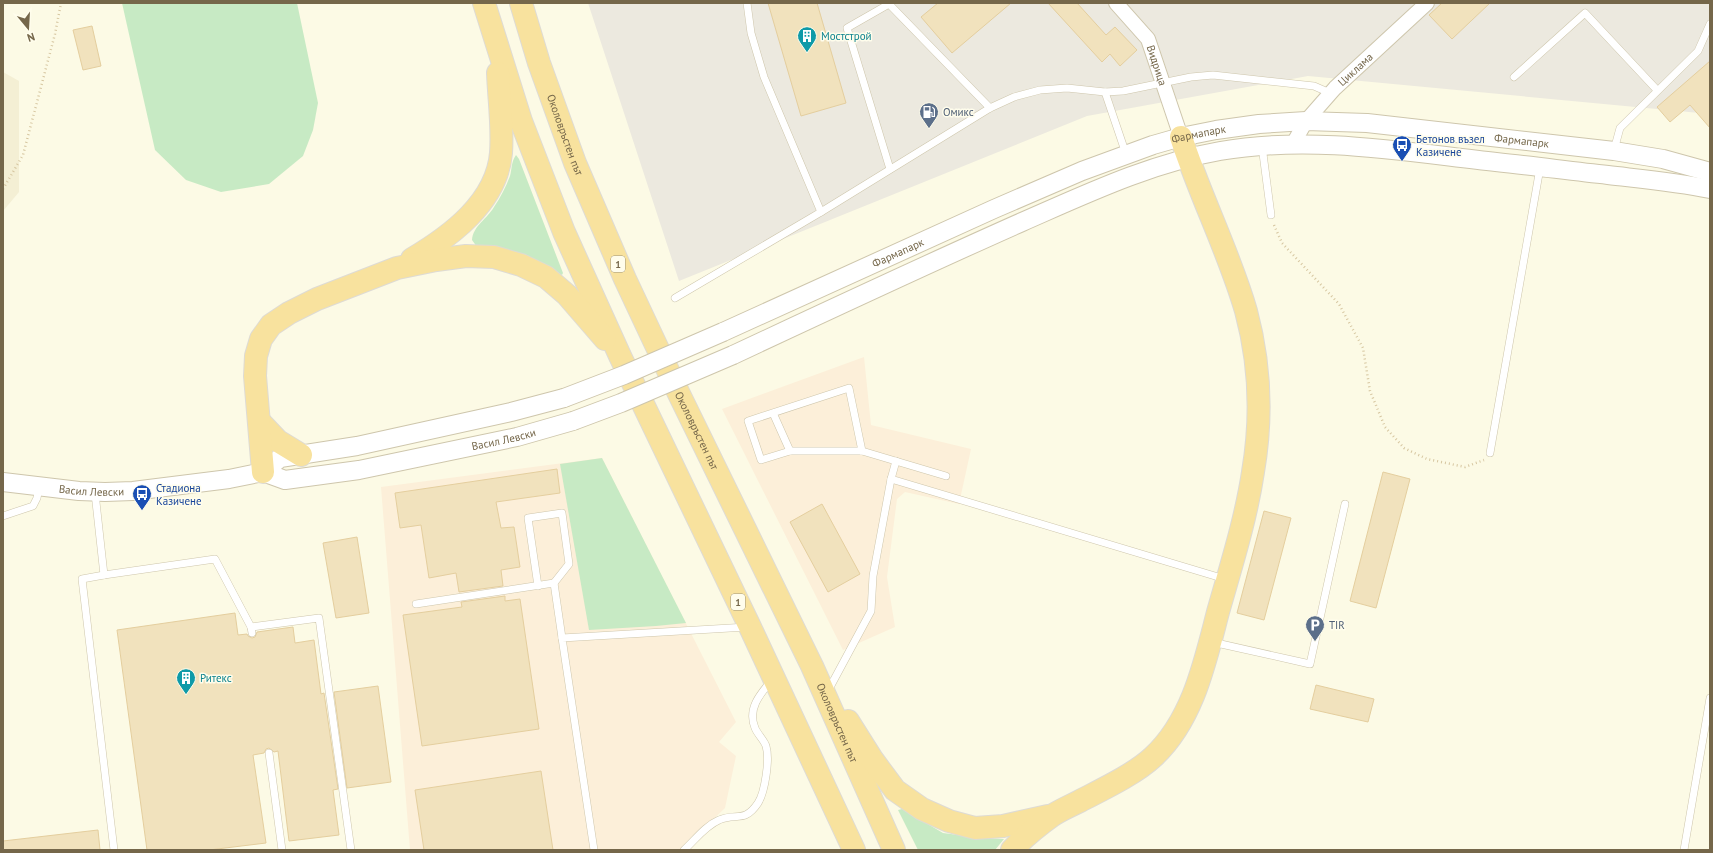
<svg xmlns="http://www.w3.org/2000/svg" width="1713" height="853" font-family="'PT Sans',sans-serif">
<rect width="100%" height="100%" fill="#fcfae5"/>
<path fill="#f4efd4" d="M3,72L19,81V192L3,211Z"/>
<g fill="#fcefd9">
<path d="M864,357L871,425L971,449L959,504L905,492L897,499L887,577L895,627L843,650L722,409Z"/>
<path d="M602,458L736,722L719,742L736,756L725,808L681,850H410L381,487Z"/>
</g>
<path fill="#ece9df" d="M588,3H1710V114L1308,76L1087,116L679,281Z"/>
<g fill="#c7eac4">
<path d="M122,3H297L318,103L313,130L303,156L269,184L221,192L186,180L155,150Z"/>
<path d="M516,155L519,159L563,273L562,275L540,262L509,251L477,247L472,240C473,226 487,219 494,207C500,198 506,187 510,176C512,169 511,162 516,155Z"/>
<path d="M602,458L686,623L656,626L589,630L560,464Z"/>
<path d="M902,809L943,833L981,838L1004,839L995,850H918L898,810Z"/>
</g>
<g fill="#f1e2bd" stroke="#e4ce9e">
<path d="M768,3H817L846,103L801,116Z"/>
<path d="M938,3H1011L952,53L921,17Z"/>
<path d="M1048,3H1077L1106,35L1115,27L1137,50L1120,66L1110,54L1102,62Z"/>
<path d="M1442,3H1490L1452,39L1429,15Z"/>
<path d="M92,26L101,66L83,70L73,30Z"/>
<path d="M1710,61V128L1690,105L1670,122L1657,107Z"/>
<path d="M557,469L560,493L496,502L501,528L514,527L520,567L501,570L503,586L459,592L456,573L429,578L421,525L400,528L395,493Z"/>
<path d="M1383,472L1410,479L1376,608L1350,601Z"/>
<path d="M822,504L860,574L828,592L790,522Z"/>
<path d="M1264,511L1291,518L1264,620L1237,613Z"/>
<path d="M357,537L369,613L336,618L323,543Z"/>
<path d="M505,596V601L520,599L539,729L422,746L403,615L462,607L461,602Z"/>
<path d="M235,613L238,635L247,634L248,636L252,638L255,637L257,632L293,627L295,643L314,640L321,694L324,693L338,789L333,790L339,835L289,841L278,751L274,752L269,748L266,749L264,753L253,755L266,843L209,850H147L117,630Z"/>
<path d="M1316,685L1374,699L1368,722L1310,709Z"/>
<path d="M378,686L391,782L347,788L334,692Z"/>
<path d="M541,771L553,850H424L415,790Z"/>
<path d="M98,830L100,850H3V841Z"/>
</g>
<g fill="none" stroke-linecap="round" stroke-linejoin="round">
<g stroke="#cec6ac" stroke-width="8">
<g id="service">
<path d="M747,3L751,33L764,77L821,212L990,108L1014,97L1040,90L1067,88L1105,92L1123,91L1191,77L1213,75L1314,86L1330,93"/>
<path d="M1514,77L1585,13L1657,90"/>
<path d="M1105,92L1126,154"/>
<path d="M1262,146L1271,215"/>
<path d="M1614,150L1620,128L1698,51L1710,24"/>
<path d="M890,169L847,28L889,4L990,108"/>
<path d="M675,298L821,212"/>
<path d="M773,413L790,451L761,460L748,421L849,388L862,451"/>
<path d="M790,451H862L946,476"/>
<path d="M1490,453L1540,168"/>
<path d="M891,479L896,461"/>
<path d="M95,493L104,575L215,559L251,627L252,633"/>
<path d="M3,516L33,506L37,498L39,487"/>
<path d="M104,575L82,579L114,850"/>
<path d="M538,586L528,518L562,513L569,564L554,583"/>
<path d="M416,604L554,583L562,638"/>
<path d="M251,627L319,618L351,850"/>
<path d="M1212,642L1310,664L1345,504"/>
<path d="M829,689L871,611L873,576L891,479L1225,579"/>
<path d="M269,753L282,850"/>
<path d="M594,850L562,638L747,627"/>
<path d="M684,850C695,840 705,826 719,820C736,812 744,824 758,803C765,792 770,759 766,746C764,740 758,735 755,728C747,709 760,694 772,680"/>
<path d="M1684,850L1710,698"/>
</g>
</g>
<g stroke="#cec6ac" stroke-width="16">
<g id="minor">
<path id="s1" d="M1116,3L1148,39L1181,137"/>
<path id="s2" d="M1293,144L1306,121L1335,88L1427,3"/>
</g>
</g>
<g stroke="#cec6ac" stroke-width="20">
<g id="tertiary">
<path id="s3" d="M723,332L994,209L1082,171L1153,145L1181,137L1216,130L1259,124L1306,121L1367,123L1614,151L1663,159L1710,172"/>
<path d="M733,355C829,310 925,265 1022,222C1086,194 1151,163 1220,151C1312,135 1405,152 1496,162C1534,166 1571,171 1608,175C1642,179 1676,182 1710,189"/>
<path id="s4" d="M263,472L285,480L359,470L517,437L573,421"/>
<path id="s5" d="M3,482L79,491L105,492L133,491L229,479L263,472L280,458L357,446L511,412L564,398"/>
</g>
</g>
<g stroke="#dedbd4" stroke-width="24">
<g id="trunk">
<path d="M484,3L521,121L564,232L620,356L750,627L854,850"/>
<path id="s6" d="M521,3L539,63L575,163L625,279L679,394L812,666L894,850"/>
<path d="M412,259C451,236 497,202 501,153C503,126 499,99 498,73"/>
<path d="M259,421L278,441L301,455"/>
<path d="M263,472L255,376L256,356L261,339L271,325L289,313L317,299L397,268L436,260L466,256L494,257L521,265L546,277L567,295L605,339"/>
<path d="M848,721L872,759L895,790L922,809L949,821L975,828L1003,826L1048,816"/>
<path d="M1012,850C1024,837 1039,825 1053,815C1061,810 1070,806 1078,802C1101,790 1135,774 1153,757C1193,720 1205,662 1218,612C1231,566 1246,519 1253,472C1262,419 1260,363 1246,311C1229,252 1200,196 1181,137"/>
</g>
</g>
<g stroke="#d6c6a0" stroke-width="2.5" stroke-dasharray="1 3" stroke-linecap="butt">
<path d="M3,189L23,155L55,34L61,3"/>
<path d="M1274,225L1282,243L1339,304L1363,348L1370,391L1385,427L1404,448L1427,459L1465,467L1484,460"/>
</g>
<use href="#service" stroke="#fff" stroke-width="7"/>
<use href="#minor" stroke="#fff" stroke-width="14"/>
<use href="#tertiary" stroke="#fff" stroke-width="18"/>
<use href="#trunk" stroke="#f8e29e" stroke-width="22"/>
<g stroke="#cec6ac" stroke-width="20" stroke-linecap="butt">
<g id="tertiary-bridge">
<path d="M564,398L624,375L723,332"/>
<path d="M573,421L621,403L733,355"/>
</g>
</g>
<use href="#tertiary-bridge" stroke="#fff" stroke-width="18"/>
</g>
<defs>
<g id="building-pin" transform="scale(1)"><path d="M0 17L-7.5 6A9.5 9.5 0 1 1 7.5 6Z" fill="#0f9aa8" stroke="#fffdec"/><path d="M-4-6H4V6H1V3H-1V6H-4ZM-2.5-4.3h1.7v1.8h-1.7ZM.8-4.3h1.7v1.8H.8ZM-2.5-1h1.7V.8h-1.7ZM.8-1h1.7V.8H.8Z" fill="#fff"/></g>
<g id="fuel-pin" transform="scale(1)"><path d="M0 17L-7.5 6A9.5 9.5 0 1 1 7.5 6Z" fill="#5c6f8a" stroke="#fffdec"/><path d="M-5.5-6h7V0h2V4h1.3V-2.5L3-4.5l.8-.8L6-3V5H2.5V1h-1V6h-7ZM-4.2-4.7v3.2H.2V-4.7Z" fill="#fff"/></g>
<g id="bus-pin" transform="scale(1)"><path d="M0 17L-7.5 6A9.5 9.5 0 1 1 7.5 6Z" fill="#1a4fb4" stroke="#fffdec"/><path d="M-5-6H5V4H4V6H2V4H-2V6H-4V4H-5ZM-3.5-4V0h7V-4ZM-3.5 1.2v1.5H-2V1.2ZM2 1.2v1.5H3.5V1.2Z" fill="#fff"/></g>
<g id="parking-pin" transform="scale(1)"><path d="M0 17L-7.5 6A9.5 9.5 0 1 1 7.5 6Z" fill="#5c6f8a" stroke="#fffdec"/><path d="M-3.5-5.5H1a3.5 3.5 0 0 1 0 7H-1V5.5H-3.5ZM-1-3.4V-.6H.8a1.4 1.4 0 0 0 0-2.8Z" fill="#fff"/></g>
</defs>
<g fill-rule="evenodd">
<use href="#building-pin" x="807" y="36"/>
<use href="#fuel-pin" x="929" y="112"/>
<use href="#bus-pin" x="1402" y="145"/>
<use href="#bus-pin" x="142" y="494"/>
<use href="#parking-pin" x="1315" y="625"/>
<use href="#building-pin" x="186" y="678"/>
</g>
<g text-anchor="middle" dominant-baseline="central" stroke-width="3" stroke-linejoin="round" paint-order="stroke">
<g fill="#fffdec" stroke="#9e947b" stroke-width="1">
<rect x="611" y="256" width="14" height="16" rx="3"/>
<rect x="731" y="594" width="14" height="16" rx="3"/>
</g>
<g font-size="10" font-weight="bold" fill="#75674a">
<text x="618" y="264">1</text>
<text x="738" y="602">1</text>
</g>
<g font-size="11" fill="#0d838f" stroke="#fffdec" text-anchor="start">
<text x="821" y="36">Мостстрой</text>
<text x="200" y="678">Ритекс</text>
</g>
<g font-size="11" fill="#75674a" stroke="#fffdec">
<text stroke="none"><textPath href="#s1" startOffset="76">Видрица</textPath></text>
<text stroke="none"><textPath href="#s2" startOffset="98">Циклама</textPath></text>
<text stroke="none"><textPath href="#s6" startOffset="139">Околовръстен път</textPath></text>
<text stroke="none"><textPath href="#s3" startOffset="516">Фармапарк</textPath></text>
<text stroke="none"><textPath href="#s3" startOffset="841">Фармапарк</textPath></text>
<text stroke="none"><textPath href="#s3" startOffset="192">Фармапарк</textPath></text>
<text stroke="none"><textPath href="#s6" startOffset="463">Околовръстен път</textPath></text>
<text stroke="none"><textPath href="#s4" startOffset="246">Васил Левски</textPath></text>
<text stroke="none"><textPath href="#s5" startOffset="89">Васил Левски</textPath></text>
<text stroke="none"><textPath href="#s6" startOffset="787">Околовръстен път</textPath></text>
</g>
<g font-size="11" fill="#4e5e75" stroke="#fffdec" text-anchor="start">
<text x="943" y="112">Омикс</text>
<text x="1329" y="625">TIR</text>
</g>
<g font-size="11" fill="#164399" stroke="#fffdec" text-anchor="start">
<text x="1416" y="139">Бетонов възел<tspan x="1416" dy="13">Казичене</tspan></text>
<text x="156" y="488">Стадиона<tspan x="156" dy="13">Казичене</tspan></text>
</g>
</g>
<rect width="1713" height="853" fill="none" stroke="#75674a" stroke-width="8"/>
<g transform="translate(28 28) rotate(162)" stroke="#fffdec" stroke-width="3" paint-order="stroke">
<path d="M0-3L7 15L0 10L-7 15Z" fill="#75674a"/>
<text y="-6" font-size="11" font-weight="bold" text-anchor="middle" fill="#75674a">N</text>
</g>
</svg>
